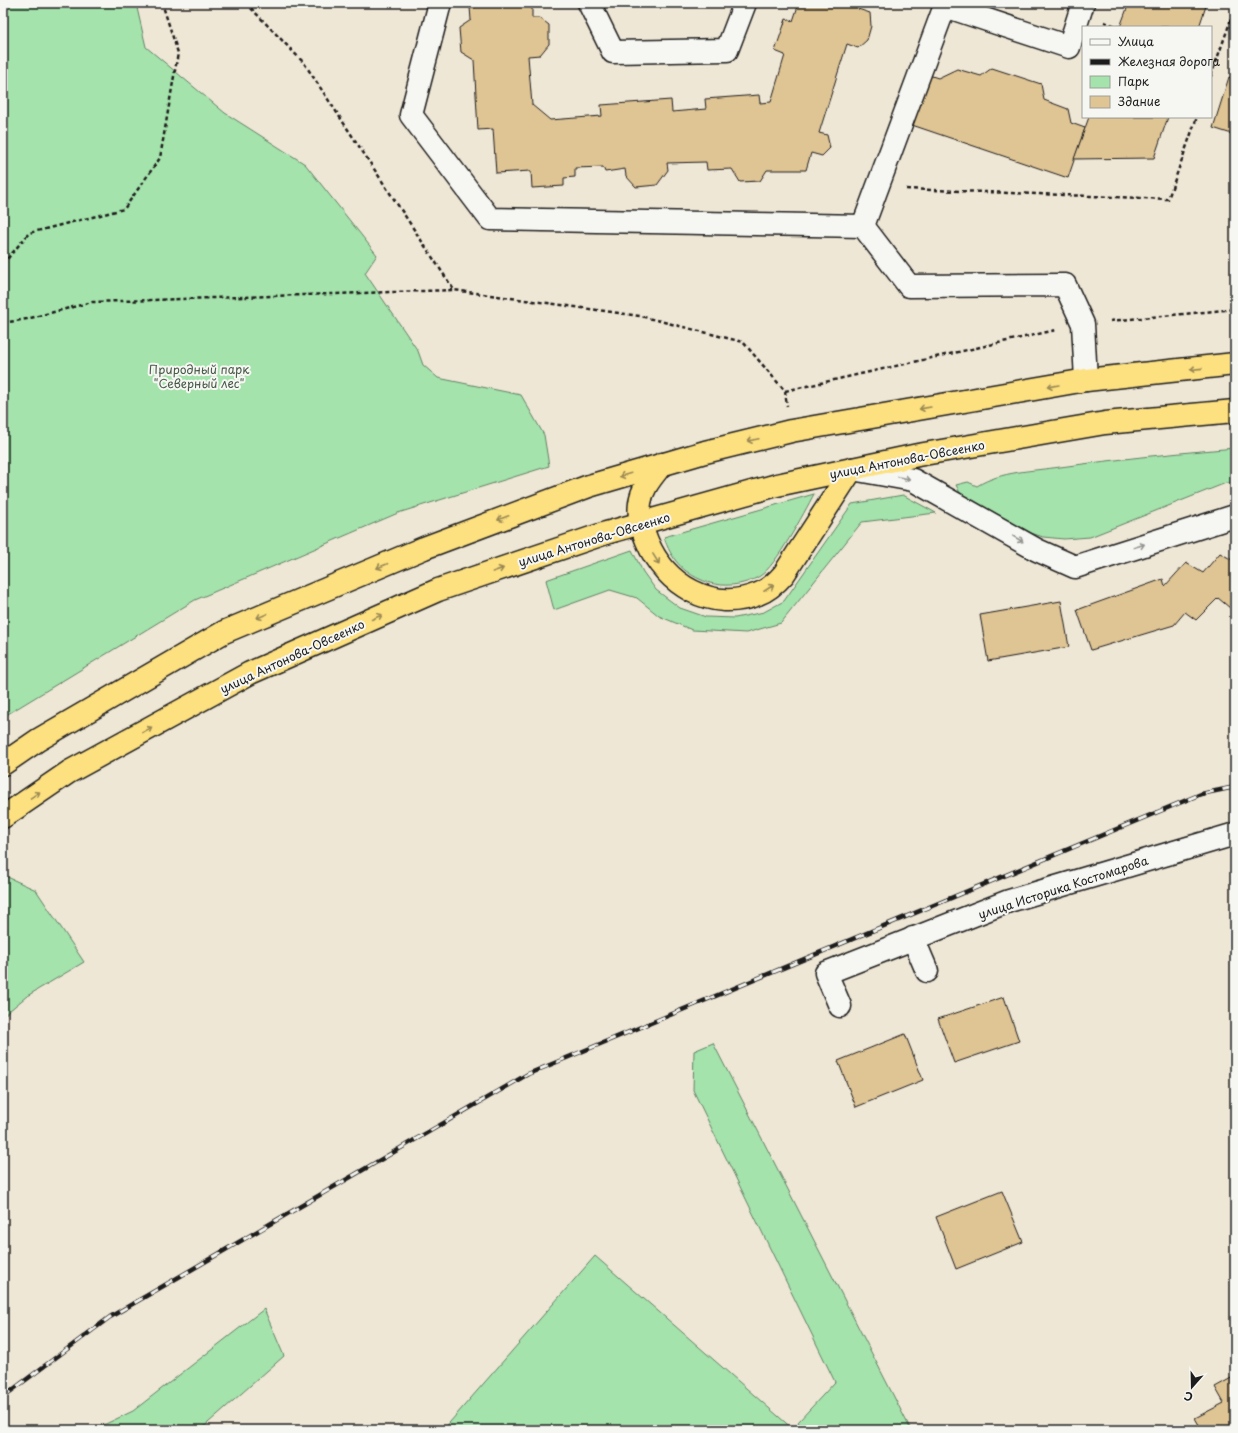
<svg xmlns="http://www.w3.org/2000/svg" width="1238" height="1433" font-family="'Playpen Sans',sans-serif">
<rect width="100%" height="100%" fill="#efe7d6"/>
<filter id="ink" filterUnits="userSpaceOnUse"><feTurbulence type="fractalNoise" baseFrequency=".025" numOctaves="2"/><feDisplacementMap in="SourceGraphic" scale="8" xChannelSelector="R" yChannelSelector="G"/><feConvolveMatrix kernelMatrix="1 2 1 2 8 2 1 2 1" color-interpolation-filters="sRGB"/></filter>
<g filter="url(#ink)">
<g fill="#a4e3ab" stroke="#608064">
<path d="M3,3H150L137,8L146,47L225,113L305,164L377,255L365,273L418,351L423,365L438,378L521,395L544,435L549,466L398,513L195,600L3,717Z"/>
<path d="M1235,448V483H1226L1090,537L1064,539L1043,537L1031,533L960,493L956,485L968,482L977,486C1001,471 1033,471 1060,467C1118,459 1176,453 1235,448Z"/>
<path d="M814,494C804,513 776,566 760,576C743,586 722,588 704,581C682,572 671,559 664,537Z"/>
<path d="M903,495L936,513L862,522L781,623L746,633L692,630L659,616L637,598L610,590L554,610L546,580L632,550L643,572L656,590L680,608L706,617L735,618L764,612L784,601L852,504Z"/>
<path d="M3,875L36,890L84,962L27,996L3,1016Z"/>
<path d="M713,1043L911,1430H803L798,1422L835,1382L693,1090L694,1051Z"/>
<path d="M595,1256L794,1430H443Z"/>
<path d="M264,1309L284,1356L200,1430H93L133,1411Z"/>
</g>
<g fill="#dfc494" stroke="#1c1c1c">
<path d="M476,3H521L522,5H532V18H540L549,25V44L540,55L528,56L532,105L550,120L602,116L601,105L671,100L672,112L706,109L705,99L759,95L760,103L771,102L785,55L775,51L786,19L793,21L799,3H860L858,9L870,13L871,26L867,40L858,48L847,44L819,133L827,135L830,148L822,156L811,153L806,170H767L760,181L740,182L732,169L707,170L706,162L667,163L668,170L657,185L636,187L626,176L625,169L605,172L603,167L575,168V177L564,178V186L532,188L531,171L496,173L493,129L478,130L474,60L461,52L459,28L471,20L470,7H476Z"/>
<path d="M1129,3H1207L1199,27H1120Z"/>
<path d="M992,68L1041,84L1044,100L1068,109L1071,123L1085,128L1068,178L912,125L929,75L938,78L957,69L981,76Z"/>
<path d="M1229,77L1235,79V135L1213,128Z"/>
<path d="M1089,117H1168L1154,158L1074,159Z"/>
<path d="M1220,553L1234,561L1235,560V603L1230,608L1218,598L1196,620L1185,612L1174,625L1091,650L1077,610L1163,579L1165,586L1186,563L1203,573Z"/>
<path d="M1061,601L1069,647L988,661L980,615Z"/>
<path d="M1004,997L1019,1041L954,1063L938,1019Z"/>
<path d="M905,1034L923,1080L856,1107L838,1061Z"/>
<path d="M1002,1191L1023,1242L956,1269L936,1217Z"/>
<path d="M1235,1376V1430H1202L1195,1418L1224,1403L1215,1387Z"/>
</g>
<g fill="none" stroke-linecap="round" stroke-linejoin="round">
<g stroke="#1c1c1c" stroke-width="25">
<g id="minor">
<path d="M440,3L411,115L490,219L863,226L909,286L1065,285L1083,324L1086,380"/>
<path d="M589,3L613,52L727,50L745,3"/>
<path d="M945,6L1069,47L1083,3"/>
<path d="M863,226L946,3"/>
<path d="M852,469L913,480L1037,550L1075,567L1235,516"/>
<path d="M913,938L927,971"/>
<path d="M840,1006L826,973L1009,901L1235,834"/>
</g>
</g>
<g stroke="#1c1c1c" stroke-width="25">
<g id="highway">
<path d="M662,464C653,476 642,487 640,503C638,517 642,529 647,541C665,585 712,613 758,594C769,590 777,582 784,574L852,469"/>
<path d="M3,764L38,740L224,632L424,548L589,486L705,452L791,431L1086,380L1235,364"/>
<path d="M3,817L69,772L250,673L438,590L606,533L777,485L918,455L1105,423L1235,411"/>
</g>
</g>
<g stroke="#1c1c1c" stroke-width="2.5" stroke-dasharray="4 3" stroke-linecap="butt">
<path d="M246,3L304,63L454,290L640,316L743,342L785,391L787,406"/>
<path d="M1104,22L1119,27"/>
<path d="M1211,76L1235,8"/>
<path d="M906,189L1168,199L1197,117"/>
<path d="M3,264L29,233L124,209L160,158L178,53L162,3"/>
<path d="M1110,321L1235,309"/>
<path d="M3,323L27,319L92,302L453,290"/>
<path d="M785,391L1056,330"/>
</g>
<use href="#minor" stroke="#f6f6f2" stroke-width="22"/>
<use href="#highway" stroke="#fde080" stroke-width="22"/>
<g stroke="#1c1c1c" stroke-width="4.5">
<path id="rail" d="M3,1397L110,1317L528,1074L1201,794L1235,787"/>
</g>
<use href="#rail" stroke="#f6f6f2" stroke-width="3" stroke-dasharray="9" stroke-linecap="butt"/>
</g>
<defs><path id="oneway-shaft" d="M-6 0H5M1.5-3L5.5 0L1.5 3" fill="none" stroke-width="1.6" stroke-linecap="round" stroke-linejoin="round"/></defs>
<g stroke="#988853">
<use href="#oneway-shaft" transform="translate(1196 369) rotate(174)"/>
<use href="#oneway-shaft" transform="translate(1053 386) rotate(170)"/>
<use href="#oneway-shaft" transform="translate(925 408) rotate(170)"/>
<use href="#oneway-shaft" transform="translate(753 440) rotate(168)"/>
<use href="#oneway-shaft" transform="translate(625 475) rotate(163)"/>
<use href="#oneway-shaft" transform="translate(503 518) rotate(159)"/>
<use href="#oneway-shaft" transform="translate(656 559) rotate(58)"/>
<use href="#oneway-shaft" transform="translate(382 566) rotate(157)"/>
<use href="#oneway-shaft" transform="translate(498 570) rotate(-19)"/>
<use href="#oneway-shaft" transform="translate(769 588) rotate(-33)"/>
<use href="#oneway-shaft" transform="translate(262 616) rotate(157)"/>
<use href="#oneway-shaft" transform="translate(377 617) rotate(-24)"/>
<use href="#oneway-shaft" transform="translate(147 730) rotate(-29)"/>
<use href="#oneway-shaft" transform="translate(35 795) rotate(-34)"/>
</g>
<g stroke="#949492">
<use href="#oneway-shaft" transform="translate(904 478) rotate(10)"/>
<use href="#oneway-shaft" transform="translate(1018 539) rotate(30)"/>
<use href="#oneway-shaft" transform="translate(1139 546) rotate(-18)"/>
</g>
</g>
<g text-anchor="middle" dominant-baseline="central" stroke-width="4" stroke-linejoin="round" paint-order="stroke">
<g font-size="12" fill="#455847" stroke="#f6f6f2">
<text x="199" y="369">Природный парк<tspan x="199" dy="14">"Северный лес"</tspan></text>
</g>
<g font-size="12" fill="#1c1c1c" stroke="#f6f6f2">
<text transform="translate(907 459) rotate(-11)">улица Антонова-Овсеенко</text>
<text transform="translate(594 539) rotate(-17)">улица Антонова-Овсеенко</text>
<text transform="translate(292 656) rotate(-25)">улица Антонова-Овсеенко</text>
<text transform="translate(1063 887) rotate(-18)">улица Историка Костомарова</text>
</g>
</g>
<rect width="1238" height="1433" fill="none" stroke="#f6f6f2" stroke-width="16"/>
<rect x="8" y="8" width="1222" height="1417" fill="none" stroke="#1c1c1c" stroke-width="1.5" filter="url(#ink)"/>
<rect x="1082" y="26" width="130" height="92" fill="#f6f6f2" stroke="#9f9f9c"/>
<rect x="1090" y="39" width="20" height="6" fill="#f6f6f2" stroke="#9f9f9c"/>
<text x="1118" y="46" font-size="12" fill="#1c1c1c">Улица</text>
<rect x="1090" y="59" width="20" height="6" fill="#1c1c1c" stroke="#9f9f9c"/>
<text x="1118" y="66" font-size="12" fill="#1c1c1c">Железная дорога</text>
<rect x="1090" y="76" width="20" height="12" fill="#a4e3ab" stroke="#9f9f9c"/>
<text x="1118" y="86" font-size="12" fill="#1c1c1c">Парк</text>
<rect x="1090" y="96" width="20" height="12" fill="#dfc494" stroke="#9f9f9c"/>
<text x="1118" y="106" font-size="12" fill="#1c1c1c">Здание</text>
<g transform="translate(1192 1387) rotate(200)" stroke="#f6f6f2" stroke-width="3" paint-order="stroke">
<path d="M0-3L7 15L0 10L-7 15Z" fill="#1c1c1c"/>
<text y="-6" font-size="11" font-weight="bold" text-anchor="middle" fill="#1c1c1c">С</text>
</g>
</svg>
